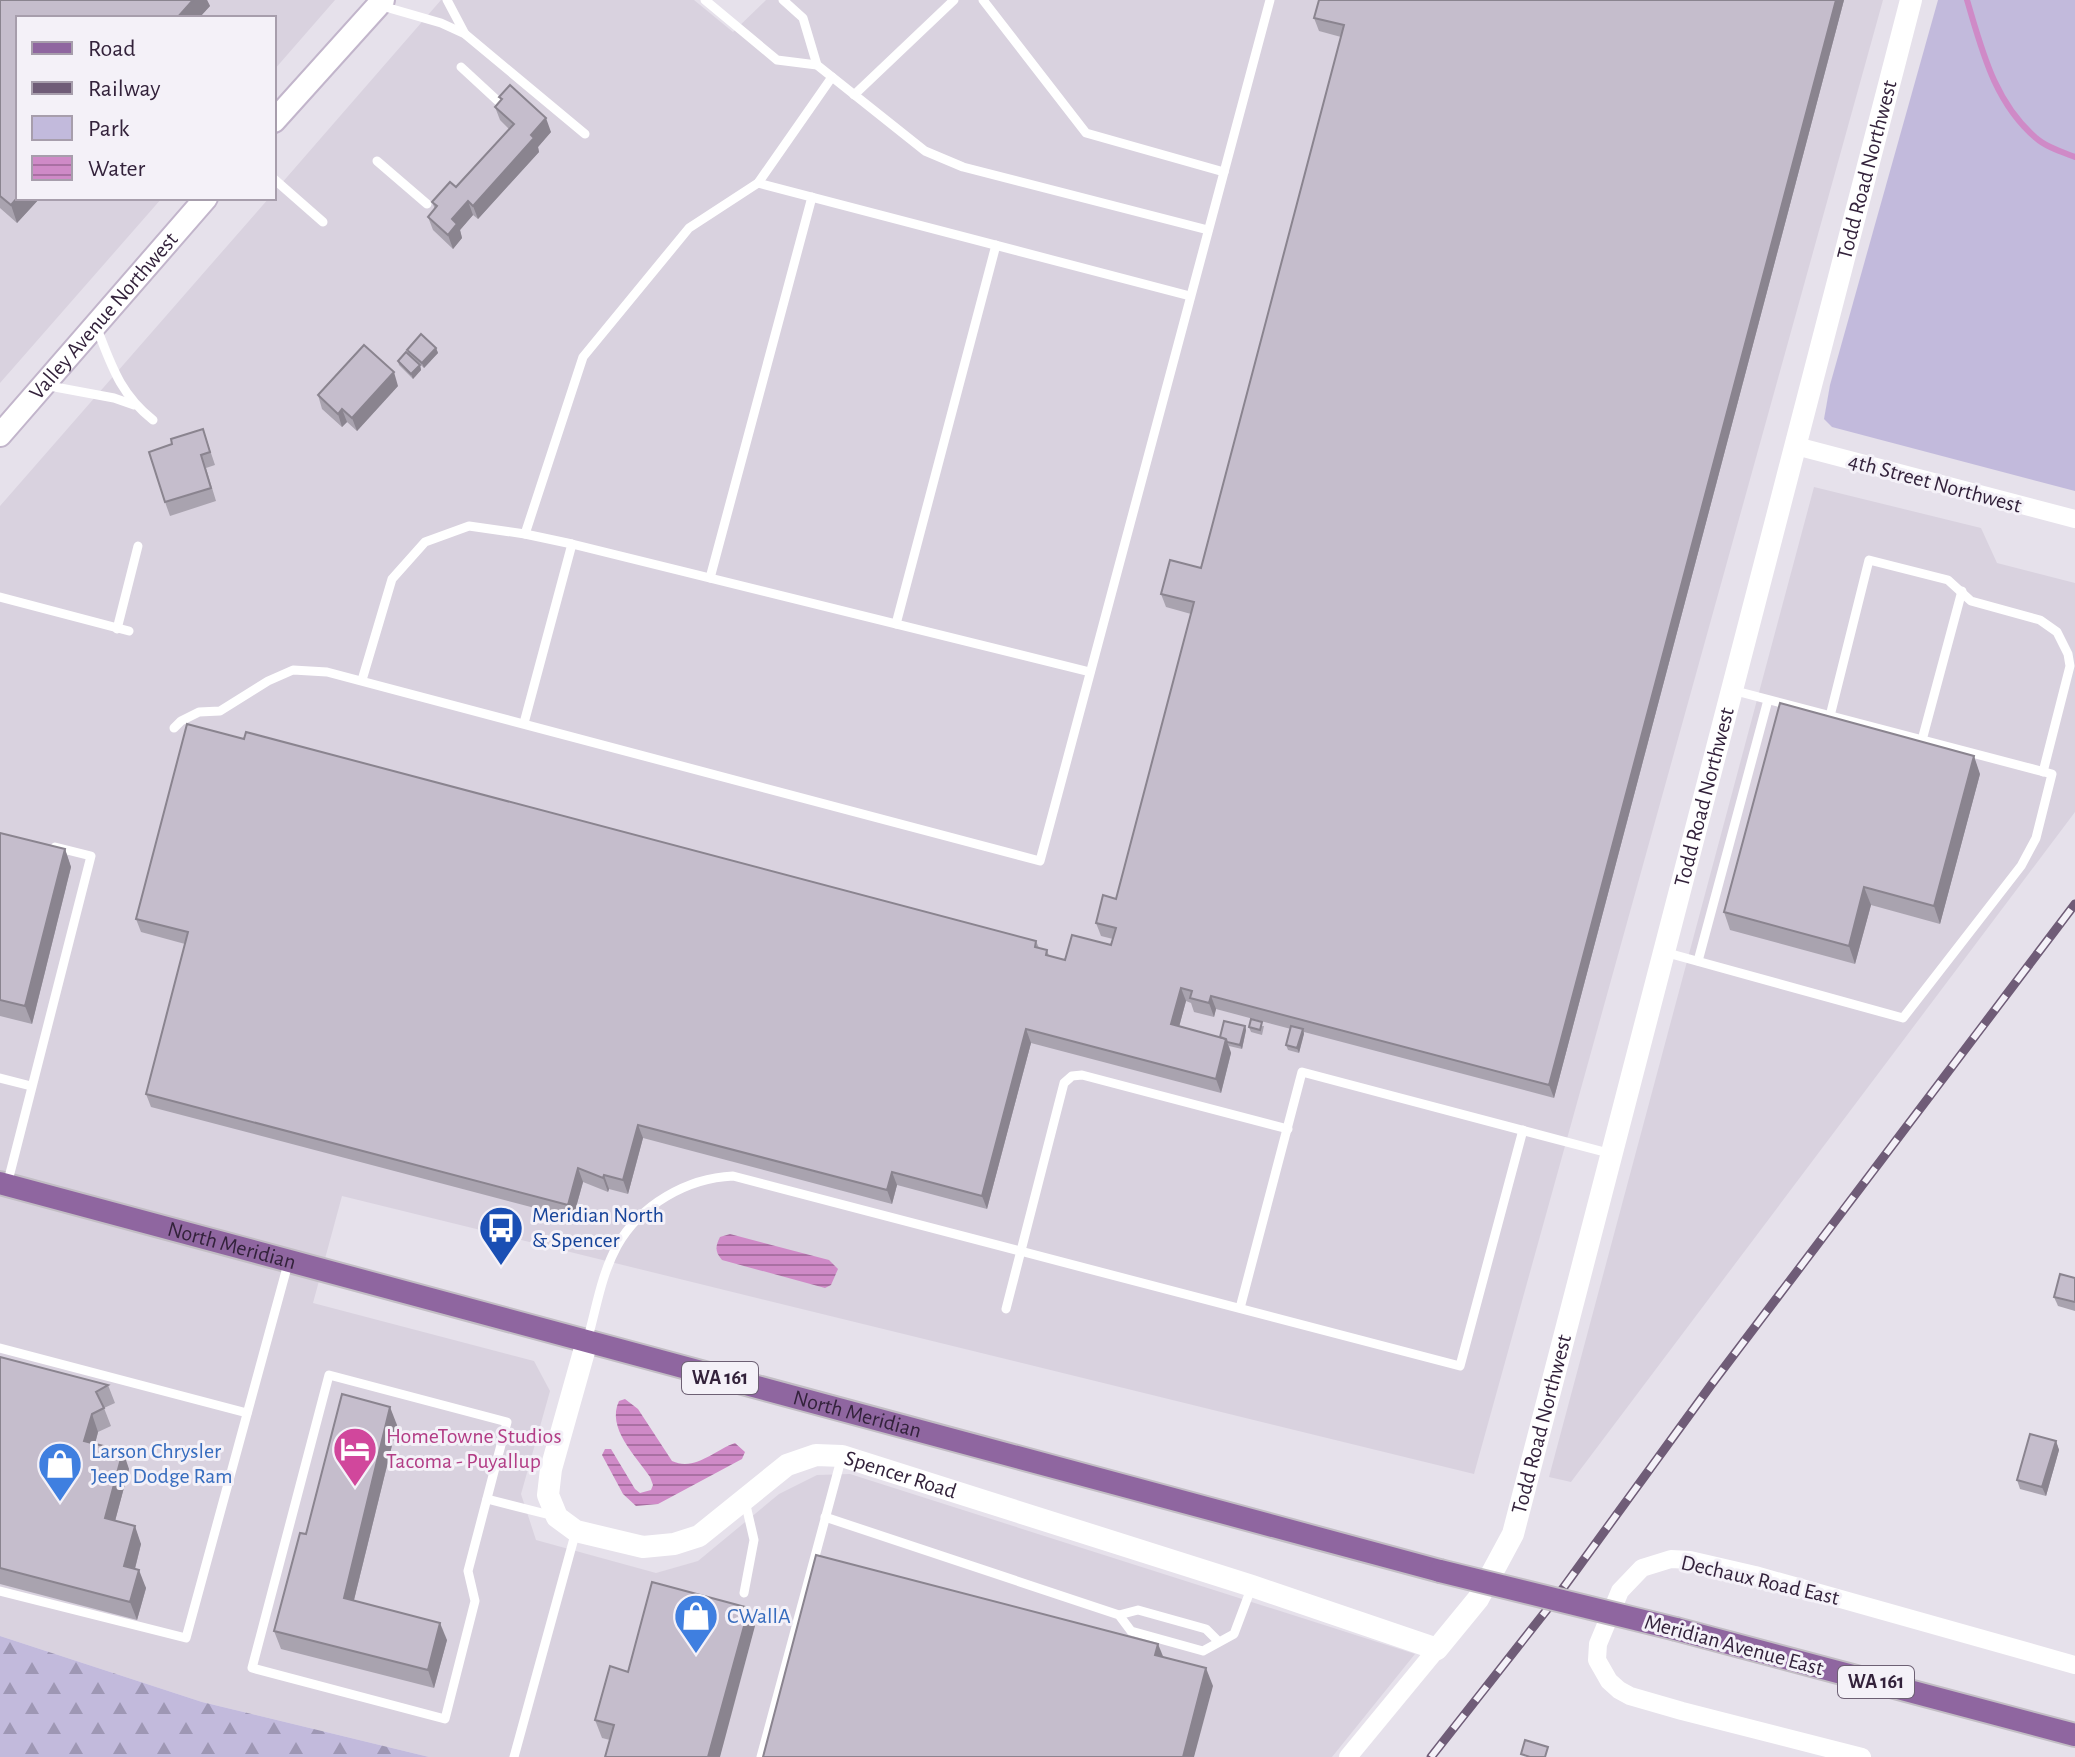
<svg xmlns="http://www.w3.org/2000/svg" width="2075" height="1757" font-family="'Alegreya Sans',sans-serif">
<defs>
<pattern id="forest-firs" width="22" height="20" patternUnits="userSpaceOnUse" patternTransform="scale(2)"><rect width="22" height="20" fill="#c2badc"/><path d="M5 1l3.5 6h-7zM16 11l3.5 6h-7z" fill="#9e97b4"/></pattern>
<pattern id="water-rules" width="6" height="5" patternUnits="userSpaceOnUse" patternTransform="scale(2)"><rect width="6" height="5" fill="#cf8ac7"/><path d="M0 2.5h6" fill="none" stroke="#a970a3"/></pattern>
</defs>
<rect width="100%" height="100%" fill="#e6e1eb"/>
<g fill="#d9d2df">
<path d="M0,0H335L274,70V18H18V198H162L0,383Z"/>
<path d="M441,0H694L733,32L766,0H1883L1474,1474L342,1196L313,1303L534,1361L550,1391L521,1494L536,1540L656,1573L698,1561L779,1494L817,1475L850,1474L1415,1654L1332,1757H429L202,1702L0,1636V506L269,198H274V192Z"/>
<path d="M1814,487L1981,528L1997,563L2075,583V812L1571,1482L1549,1477Z"/>
</g>
<path fill="#c2badc" d="M1938,0H2075V491L1832,427L1824,419L1830,385Z"/>
<path fill="url(#forest-firs)" d="M0,1636L202,1702L429,1757H0Z"/>
<g fill="url(#water-rules)">
<path d="M730,1234L829,1260L838,1269L831,1285L825,1288L722,1260C715,1252 715,1247 720,1237Z"/>
<path d="M625,1399L638,1409L672,1461C695,1472 714,1450 735,1443L745,1452L742,1459L658,1504L636,1506L623,1494L602,1455L605,1449H611L635,1489L640,1493L651,1490L653,1485L650,1477C636,1456 606,1428 619,1401Z"/>
</g>
<g fill="none" stroke-linecap="round" stroke-linejoin="round">
<path stroke="#cf8ac7" stroke-width="6" d="M1967,0C1982,50 1994,102 2036,138C2046,147 2062,152 2075,157"/>
<g stroke="#c2b5cb" stroke-width="26">
<g id="secondary">
<path d="M274,121L383,0"/>
<path id="s2" d="M0,435L206,198"/>
</g>
</g>
<g stroke="#c2bdc4" stroke-width="26">
<g id="primary">
<path id="s3" d="M0,1183L1440,1571"/>
<path d="M1676,1629L2075,1735"/>
</g>
</g>
<g stroke="#fff" stroke-width="9">
<path d="M447,0L465,34"/>
<path d="M705,0L777,60L817,65L925,151L963,167L1208,230"/>
<path d="M783,0L803,18L817,65"/>
<path d="M983,0L1086,133L1224,172"/>
<path d="M382,6L441,23L465,34L585,134"/>
<path d="M461,67L500,103"/>
<path d="M854,95L954,0"/>
<path d="M377,161L427,204"/>
<path d="M274,179L323,222"/>
<path d="M758,183L1190,296"/>
<path d="M96,326C111,364 119,393 153,420"/>
<path d="M44,385L114,398L134,405"/>
<path d="M525,534L583,357L689,228L758,183L832,77"/>
<path d="M710,578L812,197"/>
<path d="M0,597L129,631"/>
<path d="M896,624L996,245"/>
<path d="M117,629L138,546"/>
<path d="M362,680L392,579L425,542L469,526L525,534L572,544L1090,672"/>
<path d="M1830,716L1869,560L1948,580L1971,601L2040,620L2057,632L2068,654L2070,666L2043,772"/>
<path d="M524,723L572,544"/>
<path d="M174,728L181,721L199,712L220,711L268,681L293,670L327,672L1040,861L1270,0"/>
<path d="M1922,740L1962,591"/>
<path d="M1664,952L1903,1018L2021,866L2036,838L2052,774L1732,690"/>
<path d="M1698,961L1768,700"/>
<path d="M0,1078L31,1086"/>
<path d="M7,1185L91,856L55,847"/>
<path d="M1240,1308L1302,1072L1612,1154"/>
<path d="M1006,1309L1064,1083L1072,1076L1082,1075L1288,1129"/>
<path d="M587,1341C596,1310 601,1275 617,1246C640,1205 687,1178 733,1176L1460,1366L1523,1130"/>
<path d="M0,1348L247,1413"/>
<path d="M329,1375L507,1422L468,1571L475,1601L445,1719L252,1668Z"/>
<path d="M487,1499L554,1516"/>
<path d="M825,1517L1119,1615L1131,1631L1203,1651L1234,1634L1252,1586"/>
<path d="M0,1591L186,1638L289,1260"/>
<path d="M744,1593L754,1540L745,1501"/>
<path d="M1119,1615L1138,1610L1206,1629L1218,1641"/>
<path d="M514,1757L576,1531"/>
<path d="M761,1757L842,1456"/>
</g>
<g stroke="#fff" stroke-width="18">
<path d="M1796,446L2075,519"/>
<path d="M1348,1757L1437,1649"/>
<path d="M1862,1757L1682,1711L1630,1696L1619,1690L1609,1681L1597,1660L1598,1644L1620,1591L1642,1568L1671,1559L1690,1560L1755,1575L2075,1665"/>
</g>
<path stroke="#fff" stroke-width="22" id="s1" d="M587,1341L551,1469L548,1495L557,1517L576,1531L643,1547L674,1544L699,1536L787,1465L816,1455L842,1456L1252,1586L1437,1649L1478,1599L1513,1534L1911,0"/>
<use href="#secondary" stroke="#fff" stroke-width="22"/>
<use href="#primary" stroke="#8f66a0" stroke-width="22"/>
<g stroke="#6f5c77" stroke-width="9">
<path id="rail" d="M1431,1757L1553,1602L1711,1385L2075,904"/>
</g>
<use href="#rail" stroke="#f4f1f8" stroke-width="6" stroke-dasharray="18" stroke-linecap="butt"/>
<g stroke="#c2bdc4" stroke-width="26" stroke-linecap="butt">
<path id="primary-bridge" d="M1440,1571L1676,1629"/>
</g>
<use href="#primary-bridge" stroke="#8f66a0" stroke-width="22"/>
</g>
<g fill="#a9a3af">
<path d="M0,0H207L210,6L199,18H18V198H40L17,223L0,208Z"/>
<path d="M1319,0H1844L1554,1098L1304,1032L1299,1053L1288,1050L1286,1045L1291,1029L1216,1009L1214,1017L1194,1012L1191,1003L1186,1001L1179,1027L1220,1037L1245,1026L1246,1030L1242,1049L1229,1046L1231,1053L1221,1093L1031,1043L987,1209L897,1185L892,1204L643,1138L628,1194L609,1189L608,1192L583,1182L573,1218L151,1107L146,1094L185,944L141,932L136,919L1036,941L1039,948L1047,950L1049,956L1065,960L1111,945L1113,939L1101,936L1096,923L1116,899L1191,614L1166,607L1161,594L1201,568L1341,37L1319,31L1314,18Z"/>
<path d="M499,97L551,132L538,147L539,152L478,219L473,215L460,230L462,238L453,249L433,230L428,217L435,209L432,202L456,187L509,129L500,120L495,107L501,100Z"/>
<path d="M436,348L438,353L424,368L409,354L407,350Z"/>
<path d="M398,361L420,365L421,370L413,379L399,365Z"/>
<path d="M398,386L357,431L347,422L342,427L322,409L318,395Z"/>
<path d="M203,429L215,465L206,468L216,501L170,516L165,502Z"/>
<path d="M1980,774L1940,924L1871,905L1855,964L1730,930L1724,912Z"/>
<path d="M0,833L65,849L71,867L32,1024L0,1016Z"/>
<path d="M1264,1026L1262,1035L1251,1032L1249,1027Z"/>
<path d="M2075,1278V1311L2058,1306L2054,1297Z"/>
<path d="M0,1357L108,1385L115,1403L104,1408L111,1426L98,1432L95,1444L129,1469L115,1521L141,1544L135,1569L146,1588L137,1620L0,1584Z"/>
<path d="M397,1425L354,1600L447,1640L434,1688L281,1649L274,1631L306,1534Z"/>
<path d="M2056,1441L2059,1450L2046,1496L2020,1489L2017,1480Z"/>
<path d="M749,1608L755,1626L610,1740L602,1738L595,1720L628,1672Z"/>
</g>
<g fill="#8a848f">
<path d="M193,0H207L210,6L199,18H177Z"/>
<path d="M1836,0H1844L1554,1098L1549,1085Z"/>
<path d="M546,118L551,132L538,147L539,152L478,219L473,206L531,135Z"/>
<path d="M18,197V198H40L17,223L11,205Z"/>
<path d="M468,201L473,215L460,230L462,238L453,249L448,235L452,219Z"/>
<path d="M436,348L438,353L424,368L422,363Z"/>
<path d="M420,365L421,370L413,379L411,374Z"/>
<path d="M394,372L398,386L357,431L352,418Z"/>
<path d="M342,409L347,422L342,427L338,414Z"/>
<path d="M1974,756L1980,774L1940,924L1934,906Z"/>
<path d="M65,849L71,867L32,1024L25,1006Z"/>
<path d="M1864,887L1871,905L1855,964L1849,946Z"/>
<path d="M1181,988L1186,1001L1176,1038L1171,1024Z"/>
<path d="M1211,996L1216,1009L1214,1017L1209,1003Z"/>
<path d="M1245,1026L1246,1030L1242,1049L1240,1045Z"/>
<path d="M1026,1029L1031,1043L987,1209L982,1196Z"/>
<path d="M1303,1029L1304,1034L1299,1053L1297,1048Z"/>
<path d="M1226,1039L1231,1053L1221,1093L1216,1079Z"/>
<path d="M638,1125L643,1138L628,1194L623,1180Z"/>
<path d="M578,1168L583,1182L573,1218L568,1205Z"/>
<path d="M892,1172L897,1185L892,1204L887,1190Z"/>
<path d="M604,1175L609,1189L608,1192L603,1178Z"/>
<path d="M390,1407L397,1425L350,1616L344,1598Z"/>
<path d="M92,1414L98,1432L91,1459L84,1441Z"/>
<path d="M2056,1441L2059,1450L2046,1496L2042,1487Z"/>
<path d="M123,1451L129,1469L111,1536L105,1518Z"/>
<path d="M135,1526L141,1544L131,1584L124,1566Z"/>
<path d="M139,1570L146,1588L137,1620L130,1602Z"/>
<path d="M749,1608L755,1626L720,1757H708Z"/>
<path d="M440,1623L447,1640L434,1688L428,1670Z"/>
<path d="M1158,1644L1165,1661L1155,1655Z"/>
<path d="M1206,1668L1213,1686L1194,1757H1183Z"/>
</g>
<g fill="#c5bdcc" stroke="#8a848f" stroke-width="2">
<path d="M0,0H193L177,18H18V197L11,205L0,196Z"/>
<path d="M1319,0H1836L1549,1085L1211,996L1209,1003L1190,998L1192,991L1181,988L1171,1024L1226,1039L1216,1079L1026,1029L982,1196L892,1172L887,1190L638,1125L623,1180L604,1175L603,1178L578,1168L568,1205L146,1094L188,932L136,919L187,724L244,739L246,732L1036,941L1035,947L1047,950L1046,955L1065,960L1072,935L1111,945L1116,928L1096,923L1103,895L1116,899L1194,602L1161,594L1170,560L1201,568L1344,25L1314,18Z"/>
<path d="M510,85L546,118L531,135L534,138L473,206L468,201L452,219L457,224L448,235L428,217L437,206L432,202L450,182L456,187L514,124L495,107L502,99L499,97Z"/>
<path d="M421,334L436,348L422,363L407,350Z"/>
<path d="M364,345L394,372L352,418L342,409L338,414L318,395Z"/>
<path d="M406,352L420,365L411,374L398,361Z"/>
<path d="M203,429L210,452L201,455L211,488L165,502L149,452L172,444L171,439Z"/>
<path d="M1780,703L1974,756L1934,906L1864,887L1849,946L1724,912Z"/>
<path d="M0,833L65,849L25,1006L0,1000Z"/>
<path d="M1251,1019L1262,1022L1260,1030L1249,1027Z"/>
<path d="M1224,1021L1245,1026L1240,1045L1227,1042L1226,1039L1220,1037Z"/>
<path d="M1291,1026L1303,1029L1297,1048L1286,1045Z"/>
<path d="M2060,1274L2075,1278V1302L2054,1297Z"/>
<path d="M0,1357L108,1385L96,1392L104,1408L92,1414L84,1441L123,1451L105,1518L135,1526L124,1566L139,1570L130,1602L0,1568Z"/>
<path d="M342,1394L390,1407L344,1598L440,1623L428,1670L274,1631L300,1533L306,1534Z"/>
<path d="M2030,1434L2056,1441L2042,1487L2017,1480Z"/>
<path d="M816,1555L1158,1644L1155,1655L1206,1668L1183,1757H763Z"/>
<path d="M652,1582L749,1608L708,1757H605L614,1725L595,1720L610,1666L628,1672Z"/>
<path d="M1525,1740L1548,1747L1545,1757H1530L1521,1754Z"/>
</g>
<defs>
<g id="bus-pin" transform="scale(2.3)"><path d="M0 17L-7.5 6A9.5 9.5 0 1 1 7.5 6Z" fill="#1a4fb4" stroke="#f4f1f8"/><path d="M-5-6H5V4H4V6H2V4H-2V6H-4V4H-5ZM-3.5-4V0h7V-4ZM-3.5 1.2v1.5H-2V1.2ZM2 1.2v1.5H3.5V1.2Z" fill="#fff"/></g>
<g id="hotel-pin" transform="scale(2.3)"><path d="M0 17L-7.5 6A9.5 9.5 0 1 1 7.5 6Z" fill="#d1479c" stroke="#f4f1f8"/><path d="M-6-4.5h1.5V1H6V5H4.5V3h-9V5H-6ZM-4 0a1.8 1.8 0 1 1 3.6 0ZM.5 0V-2.5h3Q6-2.5 6 0Z" fill="#fff"/></g>
<g id="shop-pin" transform="scale(2.3)"><path d="M0 17L-7.5 6A9.5 9.5 0 1 1 7.5 6Z" fill="#3f7fe0" stroke="#f4f1f8"/><path d="M-5-2.5h2.3a2.7 3.5 0 0 1 5.4 0H5L5.5 6h-11ZM-1.5-2.5h3a1.5 2.3 0 0 0-3 0Z" fill="#fff"/></g>
</defs>
<g fill-rule="evenodd">
<use href="#bus-pin" x="501" y="1228"/>
<use href="#hotel-pin" x="355" y="1449"/>
<use href="#shop-pin" x="60" y="1464"/>
<use href="#shop-pin" x="696" y="1616"/>
</g>
<g text-anchor="middle" dominant-baseline="central" stroke-width="6" stroke-linejoin="round" paint-order="stroke">
<g fill="#f4f1f8" stroke="#6d6074" stroke-width="2">
<rect x="682" y="1362" width="76" height="32" rx="6"/>
<rect x="1838" y="1666" width="76" height="32" rx="6"/>
</g>
<g font-size="20" font-weight="bold" fill="#33223b">
<text x="720" y="1378">WA 161</text>
<text x="1876" y="1682">WA 161</text>
</g>
<g font-size="22" fill="#33223b" stroke="#f4f1f8">
<text stroke="none"><textPath href="#s1" startOffset="2676">Todd Road Northwest</textPath></text>
<text stroke="none"><textPath href="#s2" startOffset="158">Valley Avenue Northwest</textPath></text>
<text transform="translate(1935 483) rotate(15)">4th Street Northwest</text>
<text stroke="none"><textPath href="#s1" startOffset="2028">Todd Road Northwest</textPath></text>
<text stroke="none"><textPath href="#s3" startOffset="240">North Meridian</textPath></text>
<text stroke="none"><textPath href="#s3" startOffset="888">North Meridian</textPath></text>
<text stroke="none"><textPath href="#s1" startOffset="1380">Todd Road Northwest</textPath></text>
<text stroke="none"><textPath href="#s1" startOffset="564">Spencer Road</textPath></text>
<text transform="translate(1760 1580) rotate(13)">Dechaux Road East</text>
<text transform="translate(1734 1645) rotate(15)">Meridian Avenue East</text>
</g>
<g font-size="22" fill="#164399" stroke="#f4f1f8" text-anchor="start">
<text x="532" y="1215">Meridian North<tspan x="532" dy="25">&amp; Spencer</tspan></text>
</g>
<g font-size="22" fill="#b23c85" stroke="#f4f1f8" text-anchor="start">
<text x="386" y="1436">HomeTowne Studios<tspan x="386" dy="25">Tacoma - Puyallup</tspan></text>
</g>
<g font-size="22" fill="#366cbe" stroke="#f4f1f8" text-anchor="start">
<text x="91" y="1451">Larson Chrysler<tspan x="91" dy="25">Jeep Dodge Ram</tspan></text>
<text x="727" y="1616">CWallA</text>
</g>
</g>
<rect x="16" y="16" width="260" height="184" fill="#f4f1f8" stroke="#a79eac" stroke-width="2"/>
<rect x="32" y="42" width="40" height="12" fill="#8f66a0" stroke="#a79eac" stroke-width="2"/>
<text x="88" y="56" font-size="24" fill="#33223b">Road</text>
<rect x="32" y="82" width="40" height="12" fill="#6f5c77" stroke="#a79eac" stroke-width="2"/>
<text x="88" y="96" font-size="24" fill="#33223b">Railway</text>
<rect x="32" y="116" width="40" height="24" fill="#c2badc" stroke="#a79eac" stroke-width="2"/>
<text x="88" y="136" font-size="24" fill="#33223b">Park</text>
<rect x="32" y="156" width="40" height="24" fill="url(#water-rules)" stroke="#a79eac" stroke-width="2"/>
<text x="88" y="176" font-size="24" fill="#33223b">Water</text>
</svg>
